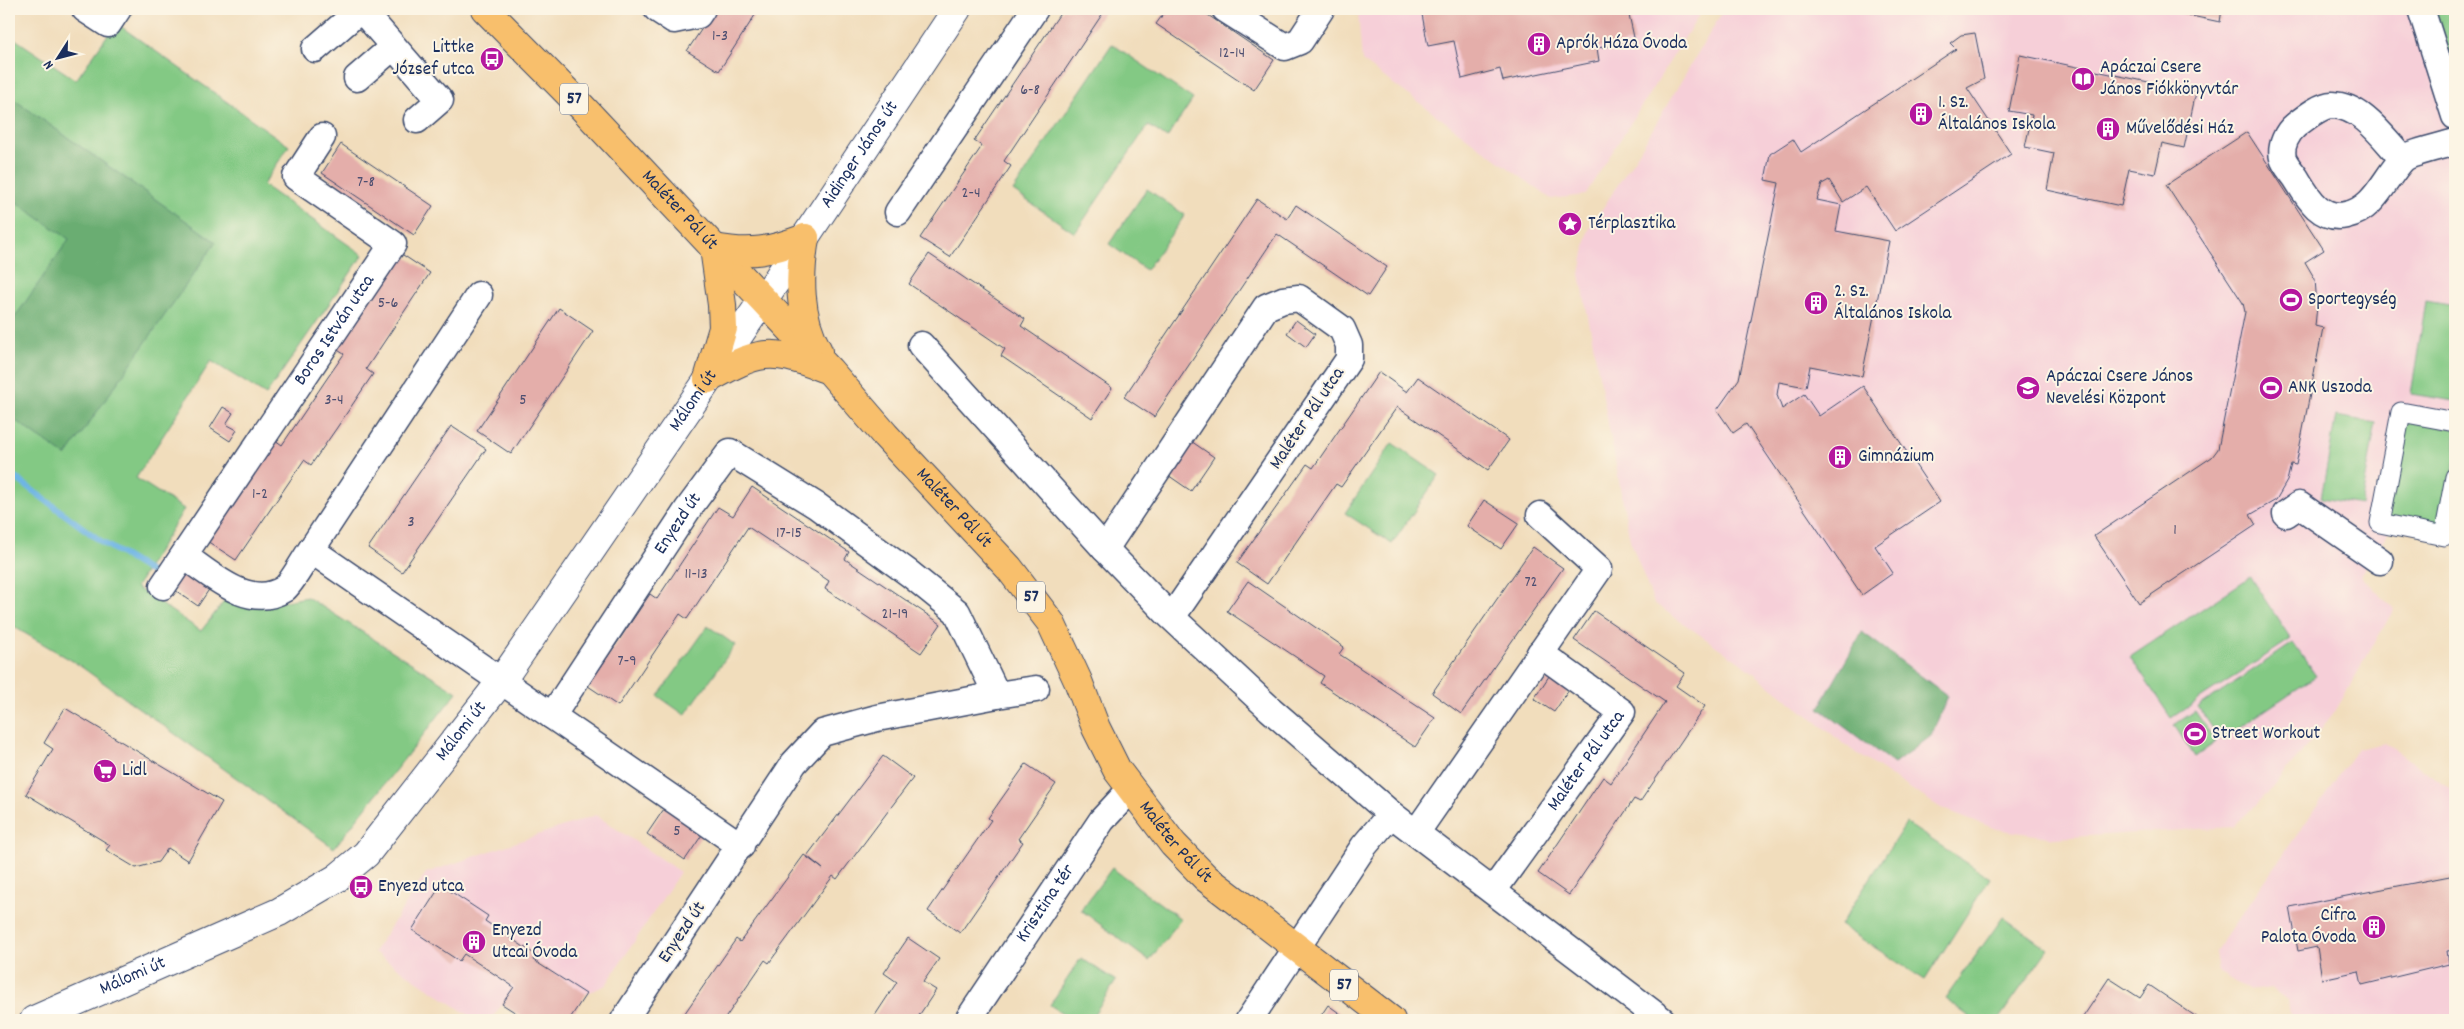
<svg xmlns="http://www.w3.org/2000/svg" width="2464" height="1029" font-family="Dekko,sans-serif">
<rect width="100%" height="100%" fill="#fcf5e5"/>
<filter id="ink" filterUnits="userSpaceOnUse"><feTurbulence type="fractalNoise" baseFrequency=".02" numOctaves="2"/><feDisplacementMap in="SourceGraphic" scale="10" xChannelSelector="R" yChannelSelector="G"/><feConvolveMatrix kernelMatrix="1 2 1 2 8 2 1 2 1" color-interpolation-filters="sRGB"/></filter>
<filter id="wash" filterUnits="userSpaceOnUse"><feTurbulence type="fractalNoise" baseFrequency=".0096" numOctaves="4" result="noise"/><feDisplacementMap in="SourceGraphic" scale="20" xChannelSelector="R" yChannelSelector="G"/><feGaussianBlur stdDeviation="1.12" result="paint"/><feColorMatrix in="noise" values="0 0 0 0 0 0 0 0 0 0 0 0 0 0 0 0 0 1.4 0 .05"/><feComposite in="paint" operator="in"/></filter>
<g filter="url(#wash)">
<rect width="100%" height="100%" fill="#f1ddbc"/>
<g fill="#f6cfd8">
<path d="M1361,9H1703L1585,195L1551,199L1362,61L1358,12Z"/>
<path d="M1724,9H2411L2455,149V502L2388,533L2360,575L2394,609L2336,710L2273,788L2233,827L2055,838L1996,829L1941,808L1886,773L1852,750L1745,666L1654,603L1630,540L1580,274L1588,231L1639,152Z"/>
<path d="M2385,743L2455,792V1020H2297L2290,1015L2288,1001L2271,988L2250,991L2218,972L2215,952L2357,749Z"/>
<path d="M596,815L680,872L606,985L586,994L569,1020H527L502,1004L491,1020H476L374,952L426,873Z"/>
</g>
<g fill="#83c984" stroke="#4f7c71">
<path d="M2427,9H2455V69L2448,71Z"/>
<path d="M116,23L289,146L263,185L363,255L266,395L211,361L136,478L184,509L136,587L201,631L226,599L258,606L307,597L457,692L334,848L76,663L9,624V35L76,80Z"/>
<path d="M1112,44L1193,99L1167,138L1148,125L1075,233L1013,191Z"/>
<path d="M1147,189L1185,215L1146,270L1109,244Z"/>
<path d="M2426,301L2455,306V401L2411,394Z"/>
<path d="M2336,416L2376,423L2361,505L2321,498Z"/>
<path d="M2405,418L2455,429V459L2441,531L2385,520Z"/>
<path d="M1392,443L1439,475L1392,544L1345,513Z"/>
<path d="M2250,577L2291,639L2171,718L2130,657Z"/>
<path d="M708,626L735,645L685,715L658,696Z"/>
<path d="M2293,643L2316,676L2221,740L2198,707Z"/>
<path d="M2195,711L2216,742L2195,757L2174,725Z"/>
<path d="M1906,823L1990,878L1925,980L1840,925Z"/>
<path d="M1112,868L1181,919L1149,961L1081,910Z"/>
<path d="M2003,917L2048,949L1998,1020H1974L1945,999Z"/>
<path d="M1081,958L1116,981L1090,1020H1073L1050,1005Z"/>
</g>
<g fill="#6aad72" stroke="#426e68">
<path d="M9,96L216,242L66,456L9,416V326L69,239L9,197Z"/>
<path d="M1862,632L1948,696L1931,736L1894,764L1819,708Z"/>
</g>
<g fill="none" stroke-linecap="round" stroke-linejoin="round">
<path stroke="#6eb5e5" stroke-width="6" d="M9,473L102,542L154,574"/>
</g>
<g id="blocks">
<g fill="#e4aeaa">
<path d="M715,9H759L719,71L687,51Z"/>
<path d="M1063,9H1097L1103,13L1004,161L1011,166L950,257L920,238L982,146L974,141Z"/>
<path d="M1167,9H1199L1274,60L1254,90L1156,24Z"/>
<path d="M1421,9H1632L1628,10L1635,42L1597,48L1599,61L1503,81L1500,69L1462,79L1454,41L1428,46Z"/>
<path d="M2158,9H2222L2220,22Z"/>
<path d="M1975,33L1984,79L1967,88L2011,154L1895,231L1866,187L1843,202L1829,180L1822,184L1817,200L1841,205L1836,231L1889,241L1862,376L1810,366L1806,387L1779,382L1777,395L1782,409L1804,394L1819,416L1863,386L1940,502L1875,546L1893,573L1862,595L1746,424L1733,433L1717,410L1739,379L1779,183L1765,180L1770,154L1793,139L1801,152L1956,49L1950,43L1961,35Z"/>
<path d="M2020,55L2196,92L2184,148L2162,143L2155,174L2129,169L2121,206L2047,190L2054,153L2025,147L2032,115L2009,111Z"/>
<path d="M2247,132L2324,250L2305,262L2315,279L2317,306L2315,326L2323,328L2296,465L2291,464L2287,481L2276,500L2250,515L2256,525L2139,603L2094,536L2212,457L2218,449L2245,312L2243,303L2166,185Z"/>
<path d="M341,144L433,206L414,235L322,173Z"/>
<path d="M1257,199L1287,219L1296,205L1387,267L1368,296L1277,234L1154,417L1124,397Z"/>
<path d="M400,253L430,273L366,369L373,374L336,429L311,465L304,460L236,560L207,541L275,440L282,445L328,377L344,354L336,349Z"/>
<path d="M929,254L1025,319L1021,326L1112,388L1092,418L1001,356L1005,349L909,284Z"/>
<path d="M559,308L593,331L511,454L477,431Z"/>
<path d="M1296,320L1315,334L1306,347L1287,333Z"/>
<path d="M1379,372L1407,392L1418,377L1509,440L1488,470L1397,407L1341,487L1336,484L1267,584L1237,563L1307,464L1313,468Z"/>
<path d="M223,407L233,413L226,424L237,430L230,441L210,428Z"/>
<path d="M451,426L486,449L402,572L368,548Z"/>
<path d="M1188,439L1214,457L1191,491L1165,473Z"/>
<path d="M752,487L849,552L845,559L941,624L921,653L825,589L829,581L748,527L687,619L680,614L618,706L588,686L650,594L657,599L718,507L733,516Z"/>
<path d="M1484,500L1519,523L1501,549L1467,526Z"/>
<path d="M1533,547L1563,568L1461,714L1432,693Z"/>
<path d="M188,564L214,582L198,606L172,588Z"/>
<path d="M1248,581L1344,647L1339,654L1435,718L1415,747L1320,683L1324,676L1227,611Z"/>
<path d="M1594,611L1685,673L1676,686L1705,706L1640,802L1634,799L1569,895L1538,873L1603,777L1611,783L1665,702L1574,640Z"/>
<path d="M1553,670L1573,684L1554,712L1534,699Z"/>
<path d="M65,708L222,802L188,861L168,848L158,862L136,868L106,850L110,845L26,794L53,749L44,743Z"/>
<path d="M883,756L913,778L837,879L833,876L769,963L765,960L724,1020H680L736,939L740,942L804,855L823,869L807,856Z"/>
<path d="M1026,764L1056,784L1018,839L1023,842L960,933L928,911L991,820L988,818Z"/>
<path d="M668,803L706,829L685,860L647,834Z"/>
<path d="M2455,875V950L2447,951L2449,964L2362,985L2359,971L2322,979L2317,947L2298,951L2290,907Z"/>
<path d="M441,885L488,916L485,921L536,955L533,960L586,994L569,1020H527L502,1004L514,987L464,954L459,961L412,930Z"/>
<path d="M908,938L939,959L923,982L936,990L916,1020H872L897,982L884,973Z"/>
<path d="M2109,978L2140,998L2149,985L2201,1020H2137L2129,1015L2125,1020H2081Z"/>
<path d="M1328,1005L1349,1020H1318Z"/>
</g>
</g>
</g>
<g filter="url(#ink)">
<use href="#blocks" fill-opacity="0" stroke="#3b496c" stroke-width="1"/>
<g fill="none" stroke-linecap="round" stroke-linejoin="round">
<g stroke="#3b496c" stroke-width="21">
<path id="pedestrian" d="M2455,422L2401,412L2380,523L2444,536L2455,477"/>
</g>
<g stroke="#3b496c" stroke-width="29">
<g id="minor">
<path d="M85,9L108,24L118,9"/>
<path d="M361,9L440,100L417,120"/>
<path d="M657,9L674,20L698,15L702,9"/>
<path d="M1225,9L1285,47L1300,41L1321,9"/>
<path d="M2421,9L2455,116"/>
<path d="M315,49L361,9"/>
<path d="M357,78L393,47"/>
<path d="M2403,159C2384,139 2363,106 2332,105C2321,105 2305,118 2296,125C2287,132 2280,146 2283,158C2285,165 2292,172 2296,178C2307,196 2320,221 2346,215C2375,209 2384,179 2402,160C2409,153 2444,146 2455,142"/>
<path d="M898,212L1035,9"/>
<path d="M479,295L311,550L741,846"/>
<path d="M921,345L1105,549L1167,613L1270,709L1391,814L1662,1020"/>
<path d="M2286,514L2299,505L2380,561"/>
<path d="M1105,549L1266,307L1283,300L1299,298L1342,329L1349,345V359L1172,617"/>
<path d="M184,556C211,574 249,611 284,589C292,583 304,560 311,550"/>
<path id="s1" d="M163,586L393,244L296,177L322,137"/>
<path d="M997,695L1036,689"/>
<path id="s2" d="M552,716L688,509L730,452L817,506L910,574L957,612L997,695L877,718L822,733L794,763L624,1020"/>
<path d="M1416,833L1599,569L1540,515"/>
<path id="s3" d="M1493,891L1622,712L1540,653"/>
<path id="s4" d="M968,1020L1102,820L1130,790"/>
<path d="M1249,1020L1364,846L1391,814"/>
</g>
</g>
<g stroke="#3b496c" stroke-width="30">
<g id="tertiary">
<path id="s5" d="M34,1020L279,912L337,878L366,854L502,680L776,281L957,9"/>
</g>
</g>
<g stroke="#3b496c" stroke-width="30">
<g id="primary">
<path id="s6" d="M485,9L581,106L829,370L885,435L1009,568L1051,623L1078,681L1096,728L1117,770L1173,844L1206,878L1391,1020"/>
<path d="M805,238C799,276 798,316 818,351"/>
<path d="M714,248C751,255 770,251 805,238"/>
<path d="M708,379L723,328L722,305L714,248"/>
<path d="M708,379C758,351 769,347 823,368"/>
</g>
</g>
<use href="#pedestrian" stroke="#fff" stroke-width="19"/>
<use href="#minor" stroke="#fff" stroke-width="26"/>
<use href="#tertiary" stroke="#fff" stroke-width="28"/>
<use href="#primary" stroke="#f8bf6c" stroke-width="28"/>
</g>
</g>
<defs>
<g id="building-disc" transform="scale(1.25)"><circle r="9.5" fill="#b5179e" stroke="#fcf5e5"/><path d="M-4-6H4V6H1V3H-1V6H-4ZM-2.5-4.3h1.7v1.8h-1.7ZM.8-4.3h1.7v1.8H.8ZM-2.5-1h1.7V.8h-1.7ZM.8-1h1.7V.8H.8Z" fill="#fff"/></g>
<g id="bus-disc" transform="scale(1.25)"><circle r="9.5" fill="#b5179e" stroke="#fcf5e5"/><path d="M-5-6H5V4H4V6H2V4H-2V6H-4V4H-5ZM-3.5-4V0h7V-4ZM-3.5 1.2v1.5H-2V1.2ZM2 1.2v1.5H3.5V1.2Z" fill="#fff"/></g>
<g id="library-disc" transform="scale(1.25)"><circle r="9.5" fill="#b5179e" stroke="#fcf5e5"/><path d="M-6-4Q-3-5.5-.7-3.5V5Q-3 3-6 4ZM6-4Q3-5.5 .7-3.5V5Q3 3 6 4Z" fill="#fff"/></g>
<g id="sight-disc" transform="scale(1.25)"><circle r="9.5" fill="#b5179e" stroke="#fcf5e5"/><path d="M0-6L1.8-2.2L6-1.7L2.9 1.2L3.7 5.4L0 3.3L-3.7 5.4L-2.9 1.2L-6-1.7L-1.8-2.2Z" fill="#fff"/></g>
<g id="stadium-disc" transform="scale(1.25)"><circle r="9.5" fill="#b5179e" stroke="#fcf5e5"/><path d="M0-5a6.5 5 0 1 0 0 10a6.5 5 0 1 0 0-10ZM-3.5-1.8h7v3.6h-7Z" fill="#fff"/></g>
<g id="school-disc" transform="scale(1.25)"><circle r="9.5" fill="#b5179e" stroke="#fcf5e5"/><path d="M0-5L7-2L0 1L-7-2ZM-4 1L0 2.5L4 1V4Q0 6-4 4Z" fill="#fff"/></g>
<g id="supermarket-disc" transform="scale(1.25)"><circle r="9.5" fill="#b5179e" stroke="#fcf5e5"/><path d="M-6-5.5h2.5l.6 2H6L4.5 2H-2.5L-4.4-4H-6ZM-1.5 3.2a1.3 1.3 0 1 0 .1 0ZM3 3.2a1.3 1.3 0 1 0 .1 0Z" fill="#fff"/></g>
</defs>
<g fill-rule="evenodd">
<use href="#building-disc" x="1539" y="44"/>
<use href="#bus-disc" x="492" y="59"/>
<use href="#library-disc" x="2083" y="79"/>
<use href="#building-disc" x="1921" y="114"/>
<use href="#building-disc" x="2108" y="129"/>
<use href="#sight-disc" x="1570" y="224"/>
<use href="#stadium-disc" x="2291" y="300"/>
<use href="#building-disc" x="1816" y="303"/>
<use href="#school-disc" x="2028" y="388"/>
<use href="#stadium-disc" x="2271" y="388"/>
<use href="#building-disc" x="1840" y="457"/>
<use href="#stadium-disc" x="2195" y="734"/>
<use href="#supermarket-disc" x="105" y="771"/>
<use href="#bus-disc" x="361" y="887"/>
<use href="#building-disc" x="2374" y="927"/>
<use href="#building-disc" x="474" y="942"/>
</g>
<g text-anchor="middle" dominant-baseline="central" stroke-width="4" stroke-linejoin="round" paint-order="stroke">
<g font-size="16" fill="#4d4f71">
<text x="720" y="36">1-3</text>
<text x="1232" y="53">12-14</text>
<text x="1030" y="90">6-8</text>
<text x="366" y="182">7-8</text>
<text x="971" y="193">2-4</text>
<text x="388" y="303">5-6</text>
<text x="334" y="400">3-4</text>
<text x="523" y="400">5</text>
<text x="260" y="494">1-2</text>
<text x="411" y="522">3</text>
<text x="2175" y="530">1</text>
<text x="789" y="533">17-15</text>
<text x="696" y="574">11-13</text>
<text x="1531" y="582">72</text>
<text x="895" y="614">21-19</text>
<text x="627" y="661">7-9</text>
<text x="677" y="831">5</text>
</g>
<g fill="#fcf5e5" stroke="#5e6a86" stroke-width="1">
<rect x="560" y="83.5" width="28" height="31" rx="4"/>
<rect x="1017" y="581.5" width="28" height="31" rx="4"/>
<rect x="1330" y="969.5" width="28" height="31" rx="4"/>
</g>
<g font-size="18" font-weight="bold" fill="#1b2f5e">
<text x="574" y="99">57</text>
<text x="1031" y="597">57</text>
<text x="1344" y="985">57</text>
</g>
<g font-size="19" fill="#1b2f5e" stroke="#fcf5e5" text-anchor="start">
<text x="1556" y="44">Aprók Háza Óvoda</text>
<text x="474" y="48" text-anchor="end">Littke<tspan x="474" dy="22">József utca</tspan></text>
<text x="2100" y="68">Apáczai Csere<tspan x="2100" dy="22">János Fiókkönyvtár</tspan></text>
<text x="1938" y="103">1. Sz.<tspan x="1938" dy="22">Általános Iskola</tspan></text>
<text x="2126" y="129">Művelődési Ház</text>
<text x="1588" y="224">Térplasztika</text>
<text x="1834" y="292">2. Sz.<tspan x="1834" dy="22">Általános Iskola</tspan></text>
<text x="2308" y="300">Sportegység</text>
<text x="2046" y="377">Apáczai Csere János<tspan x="2046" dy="22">Nevelési Központ</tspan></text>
<text x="2288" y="388">ANK Uszoda</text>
<text x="1858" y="457">Gimnázium</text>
<text x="2212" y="734">Street Workout</text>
<text x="122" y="771">Lidl</text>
<text x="378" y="887">Enyezd utca</text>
<text x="2356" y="916" text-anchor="end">Cifra<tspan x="2356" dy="22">Palota Óvoda</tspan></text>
<text x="492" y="931">Enyezd<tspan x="492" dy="22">Utcai Óvoda</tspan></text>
</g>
<g font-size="19" fill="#1b2f5e" stroke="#fcf5e5">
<text stroke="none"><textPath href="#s5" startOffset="1229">Aidinger János út</textPath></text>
<text stroke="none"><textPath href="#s6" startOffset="280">Maléter Pál út</textPath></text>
<text stroke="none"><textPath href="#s1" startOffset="308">Boros István utca</textPath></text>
<text stroke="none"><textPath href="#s5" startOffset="932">Málomi út</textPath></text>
<text transform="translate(1308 419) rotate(-56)">Maléter Pál utca</text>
<text stroke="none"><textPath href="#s6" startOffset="685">Maléter Pál út</textPath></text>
<text stroke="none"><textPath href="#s2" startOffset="230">Enyezd út</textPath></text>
<text stroke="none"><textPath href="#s5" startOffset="528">Málomi út</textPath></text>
<text stroke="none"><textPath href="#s3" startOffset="160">Maléter Pál utca</textPath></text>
<text stroke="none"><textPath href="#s6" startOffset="1090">Maléter Pál út</textPath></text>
<text stroke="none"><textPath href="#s4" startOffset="140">Krisztina tér</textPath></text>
<text transform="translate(683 933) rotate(-56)">Enyezd út</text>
<text stroke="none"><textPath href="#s5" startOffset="108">Málomi út</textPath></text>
</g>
</g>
<rect width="2464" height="1029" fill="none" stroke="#fcf5e5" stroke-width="30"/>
<g transform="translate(58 58) rotate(234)" stroke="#fcf5e5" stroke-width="4" paint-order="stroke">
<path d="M0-4L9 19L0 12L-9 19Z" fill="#1b2f5e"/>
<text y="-8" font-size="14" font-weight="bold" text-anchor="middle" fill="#1b2f5e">N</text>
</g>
</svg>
